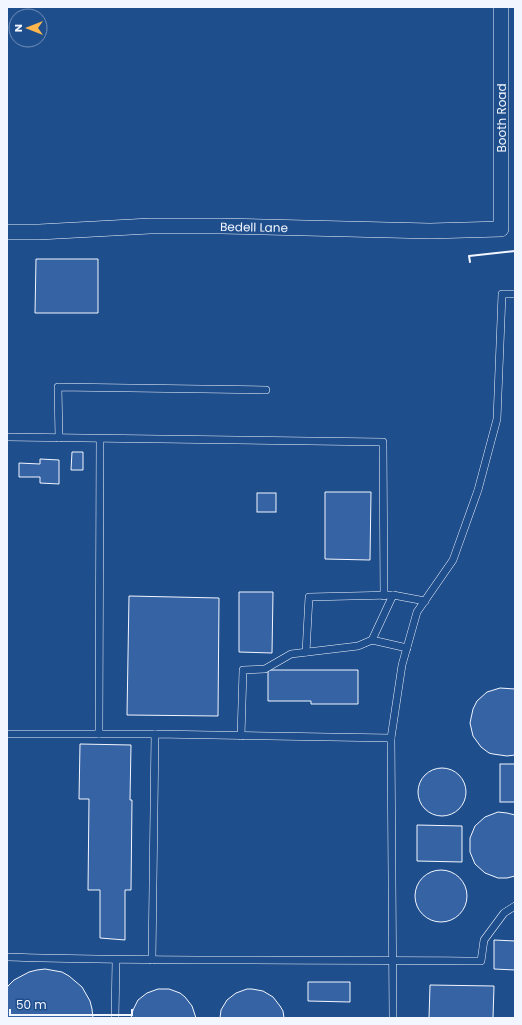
<svg xmlns="http://www.w3.org/2000/svg" width="522" height="1025" font-family="Poppins,sans-serif">
<rect width="100%" height="100%" fill="#1f4e8c"/>
<g fill="#3563a3" stroke="#f2f6ff">
<path d="M36,259H98V313H35Z"/>
<path d="M72,452H83V470H71Z"/>
<path d="M40,459L59,460V484L40,483V477H19V463L40,464Z"/>
<path d="M325,492H371L370,560L325,559Z"/>
<rect x="257" y="493" width="19" height="19"/>
<path d="M239,592H273L272,653L239,652Z"/>
<path d="M129,596L219,598L218,716L127,715Z"/>
<path d="M268,670H358V704H311V701H268Z"/>
<path d="M500,688L515,689V755L507,756L493,754L489,753L481,747L473,736L470,723L473,709L477,701L487,692Z"/>
<path d="M80,744L131,745L130,800H132L131,890H125V940L100,938V890H88L89,799H79Z"/>
<rect x="500" y="764" width="15" height="38"/>
<circle cx="442" cy="792" r="24"/>
<path d="M498,812L507,813L515,815V876L507,878H498L485,873L475,864L470,852V838L475,826L485,817Z"/>
<path d="M417,825L462,826V862L417,861Z"/>
<circle cx="441" cy="896" r="26"/>
<path d="M494,940L515,941V970L494,969Z"/>
<path d="M45,969L62,972L69,976L82,987L90,1001L92,1009L93,1018H7V988L8,986L14,980L29,972L37,970Z"/>
<path d="M308,982H350V1002L308,1001Z"/>
<path d="M430,985L494,986L493,1018H429Z"/>
<path d="M158,989H169L180,993L185,997L192,1006L196,1018H131L133,1010L138,1000L147,993Z"/>
<path d="M247,989H252L263,991L273,997L280,1006L283,1011L284,1018H220L221,1010L227,1000L236,993Z"/>
</g>
<g fill="none" stroke-linecap="round" stroke-linejoin="round">
<g stroke="#f2f6ff" stroke-width="8">
<g id="lane">
<path d="M7,437L383,442L384,596"/>
<path d="M59,438L58,387L266,390"/>
<path d="M372,640L393,595L425,601"/>
<path d="M306,652L309,597L393,595"/>
<path d="M7,734H155"/>
<path d="M99,734L100,439"/>
<path d="M241,736L243,670L265,669L291,654L358,646L372,640L407,648"/>
<path d="M7,957C165,962 323,959 481,961L484,940L504,913L515,906"/>
<path d="M152,960L155,734L391,738"/>
<path d="M115,1018L116,960"/>
<path d="M393,1018L391,738L402,665L417,612L453,560L478,490L497,419L502,294H515"/>
</g>
</g>
<g stroke="#f2f6ff" stroke-width="16">
<path id="street" d="M7,232H39L150,226H221L430,231L501,229V7"/>
</g>
<use href="#lane" stroke="#1f4e8c" stroke-width="7"/>
<use href="#street" stroke="#1f4e8c" stroke-width="15"/>
<path stroke="#f2f6ff" stroke-width="2" d="M470,262L469,256L515,251"/>
</g>
<g text-anchor="middle" dominant-baseline="central" stroke-width="3" stroke-linejoin="round" paint-order="stroke">
<g font-size="12" fill="#f2f6ff" stroke="#1f4e8c">
<text transform="translate(501 118) rotate(-90)">Booth Road</text>
<text transform="translate(254 227) rotate(1)">Bedell Lane</text>
</g>
</g>
<rect width="522" height="1025" fill="none" stroke="#f2f6ff" stroke-width="16"/>
<g transform="translate(28 28) rotate(270)"><circle r="19" fill="#1f4e8c" stroke="#7391ba"/>
<path d="M0-3L7 15L0 10L-7 15Z" fill="#ffb74d"/>
<text y="-6" font-size="11" font-weight="bold" text-anchor="middle" fill="#f2f6ff">N</text>
</g>
<path d="M10 1009v6h122v-6" fill="none" stroke="#f2f6ff" stroke-width="2"/>
<text x="16" y="1009" font-size="12" fill="#f2f6ff" stroke="#1f4e8c" stroke-width="3" paint-order="stroke">50 m</text>
</svg>
